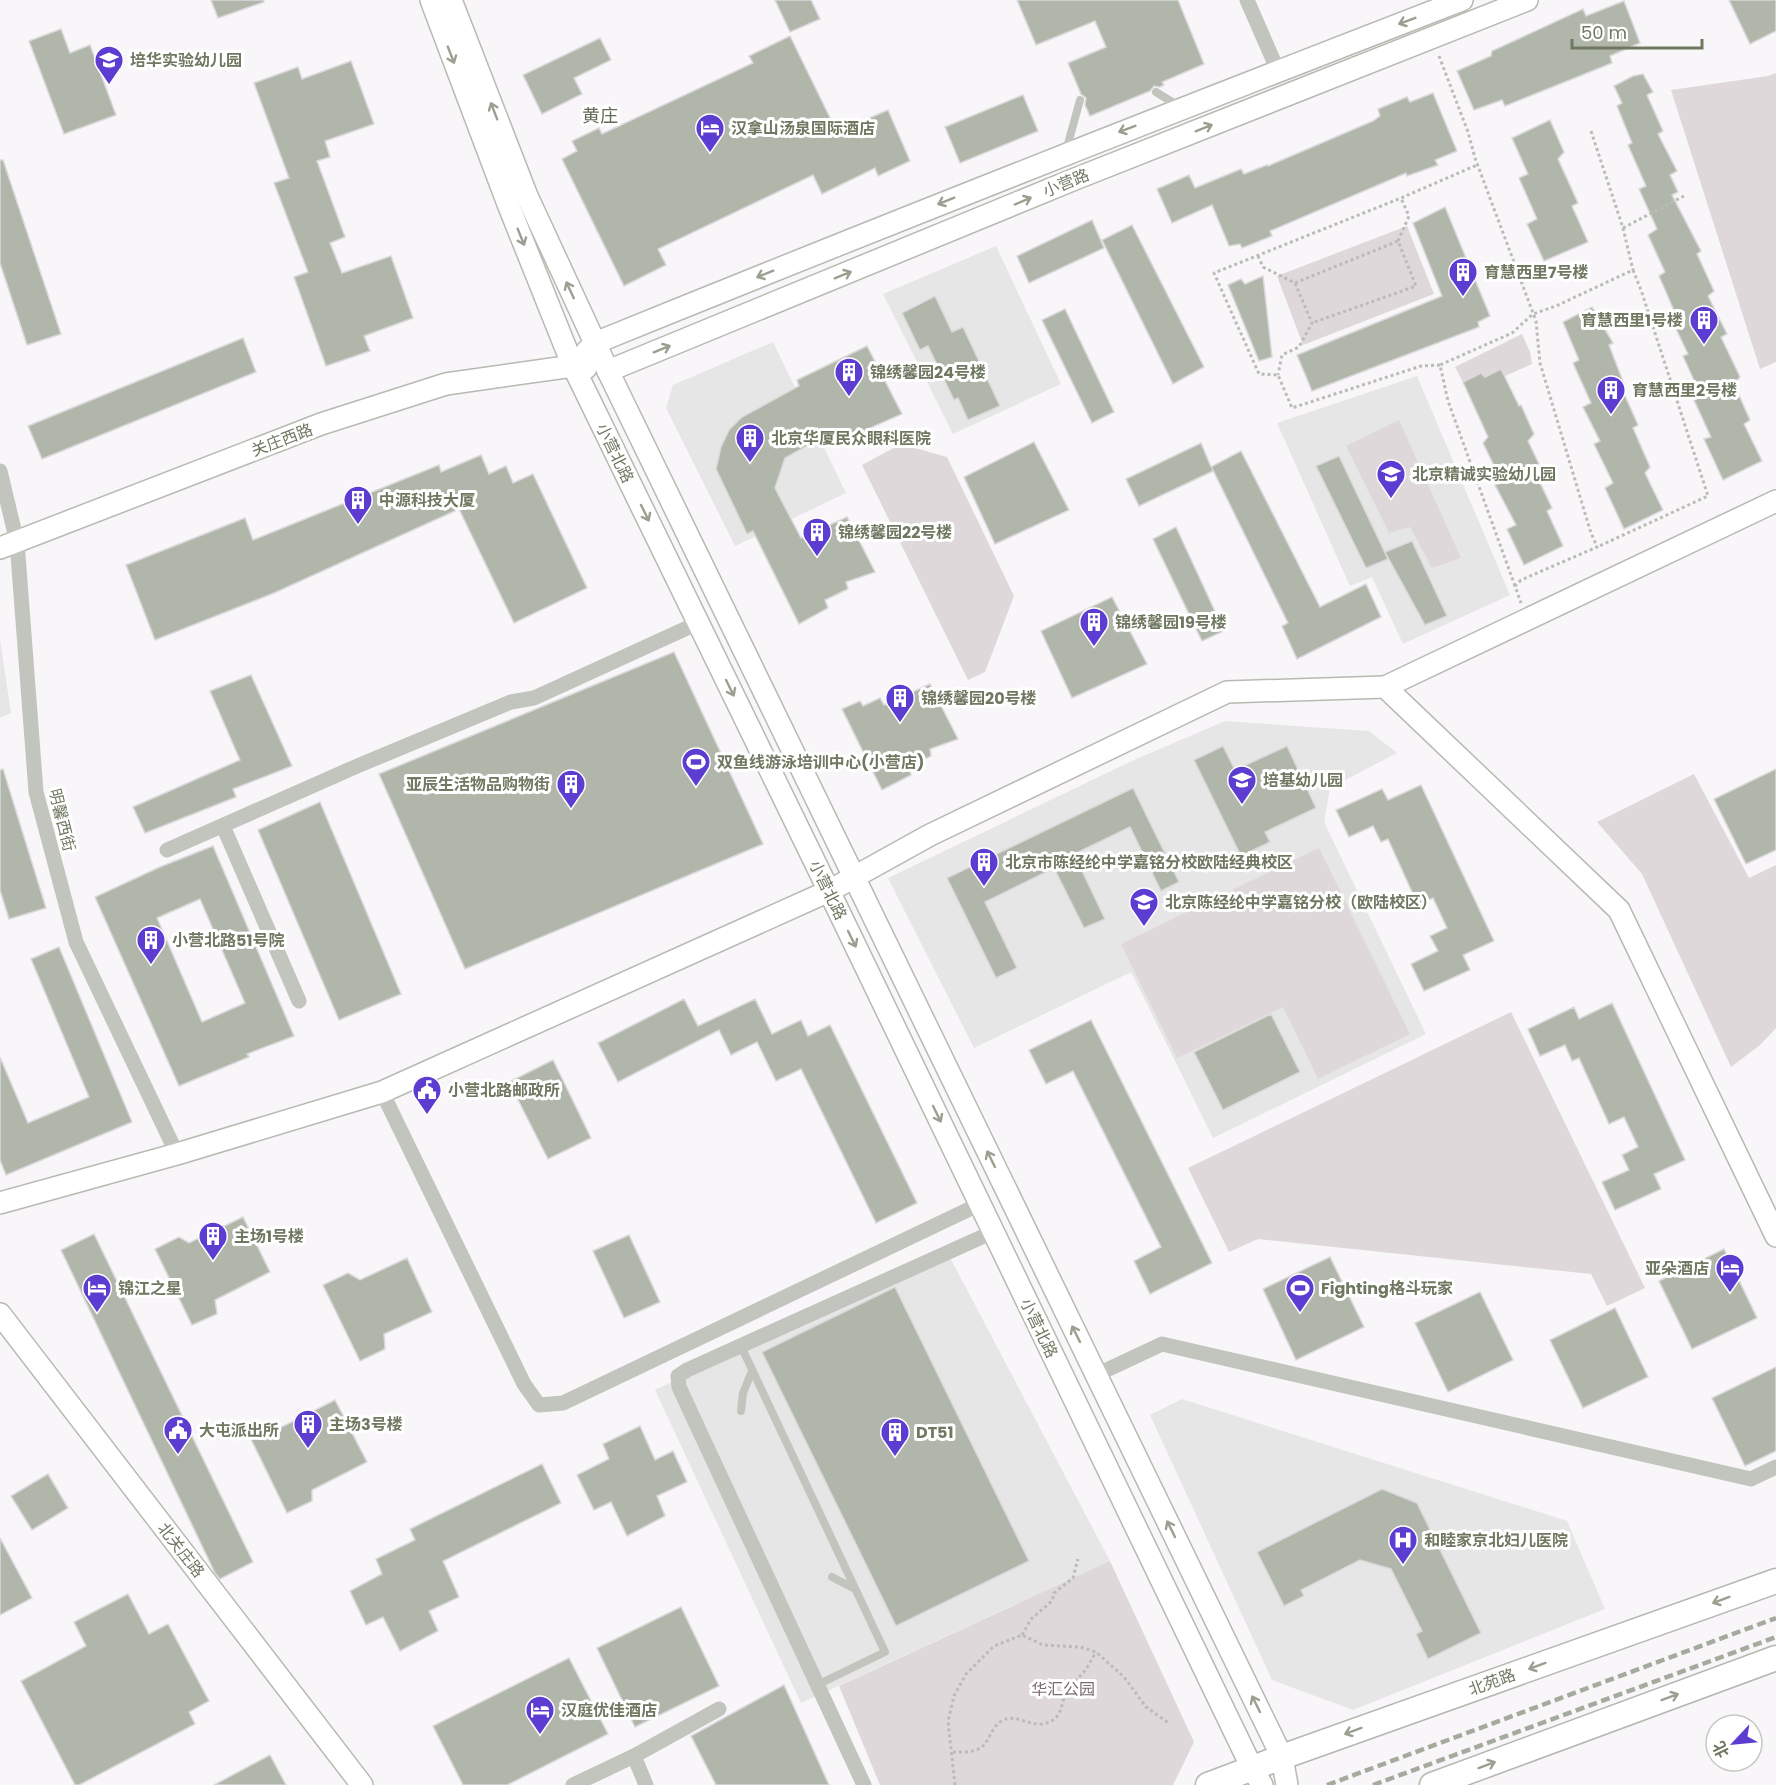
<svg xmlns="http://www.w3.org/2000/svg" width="1776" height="1785" font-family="Poppins,'Noto Sans SC',sans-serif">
<rect width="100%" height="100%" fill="#f8f6f8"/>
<g fill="#e7e6e6">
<path d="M996,246L1061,384L953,434L883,294Z"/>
<path d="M773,342L846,493L735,546L666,408L673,385Z"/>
<path d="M1417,376L1510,595L1403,644L1372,577L1350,586L1277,423Z"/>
<path d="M0,639L11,713L0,718Z"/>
<path d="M1225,721L1369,731L1397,753L1330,788L1324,822L1426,1034L1213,1138L1131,972L974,1048L888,878L1134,760Z"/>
<path d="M945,1248L1110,1561L801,1703L655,1390Z"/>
<path d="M1182,1399L1567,1521L1605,1609L1353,1710L1272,1680L1150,1415Z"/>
</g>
<g fill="#dfd8da">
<path d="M1776,73V362L1760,369L1671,90L1768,76Z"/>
<path d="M1407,226L1434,294L1303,345L1277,276Z"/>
<path d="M1522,334L1530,352L1532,364L1505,376L1501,369L1485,377L1480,373L1463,382L1455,367Z"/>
<path d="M1399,420L1461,558L1432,568L1410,527L1389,533L1346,446Z"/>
<path d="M901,444L947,457L1014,596L985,672L968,680L862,465Z"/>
<path d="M1694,774L1749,878L1776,865V1028L1760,1045L1731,1067L1642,874L1597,822Z"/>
<path d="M1319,848L1410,1034L1318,1079L1283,1007L1177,1058L1121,944Z"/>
<path d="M1511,1012L1645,1288L1607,1306L1591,1274L1258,1239L1229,1252L1188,1168Z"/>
<path d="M1110,1561L1194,1742L1173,1785H880L839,1686Z"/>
</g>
<g fill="#b1b6aa" stroke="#dad8da" stroke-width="1.5" fill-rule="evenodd">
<path d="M211,0H263L264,2L218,18Z"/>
<path d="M775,0H811L820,19L790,32Z"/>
<path d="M1017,0H1178L1204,64L1162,82L1164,85L1160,87L1154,86L1150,91L1090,116L1085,105L1086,98L1081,94L1068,63L1106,47L1095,21L1036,45Z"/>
<path d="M1729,0H1776V31L1750,44Z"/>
<path d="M1624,1L1640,43L1610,56L1612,63L1505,106L1502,100L1474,110L1457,71L1491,56L1492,51L1583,9L1586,16Z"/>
<path d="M61,29L70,53L90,45L116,115L64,134L29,41Z"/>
<path d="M790,36L837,132L888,110L910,161L878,176L875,168L822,194L813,175L658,249L666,265L624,286L562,159L577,151L572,141L599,128L602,134L753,63L749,56Z"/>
<path d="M600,38L611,60L574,78L582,94L542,114L523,75Z"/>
<path d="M351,61L374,124L325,141L330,157L317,161L345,237L330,243L342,273L391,256L413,318L364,336L370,351L326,366L294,277L308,272L274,183L289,178L254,83L298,67L302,79Z"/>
<path d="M1643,74L1653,92L1647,95L1663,131L1658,134L1677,171L1670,175L1678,192L1672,195L1701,251L1697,254L1714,291L1708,296L1727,334L1721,337L1740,377L1734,384L1750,420L1744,424L1762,461L1723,480L1704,439L1711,437L1694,400L1701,396L1683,356L1688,354L1671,318L1676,315L1659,276L1665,272L1648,235L1657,229L1639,189L1646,186L1628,145L1632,143L1617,106L1622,103L1614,86L1633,76Z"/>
<path d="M1433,93L1457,151L1435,160L1438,165L1407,176L1406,173L1270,231L1272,236L1242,248L1240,244L1229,246L1212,205L1172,223L1157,189L1189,175L1195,188L1241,169L1244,174L1267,165L1268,166L1373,121L1380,116L1378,109L1407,97L1410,102Z"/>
<path d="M1023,95L1038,131L960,163L945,127Z"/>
<path d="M1550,120L1564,152L1558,159L1578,203L1572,206L1588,242L1544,261L1527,224L1537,219L1519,178L1528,174L1512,138Z"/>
<path d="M0,160H3L61,334L27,345L0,263Z"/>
<path d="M1445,207L1490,316L1478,322L1479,327L1312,391L1297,355L1442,296L1413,223Z"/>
<path d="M1092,220L1104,248L1029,283L1017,256Z"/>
<path d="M1132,225L1204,367L1173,384L1102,240Z"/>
<path d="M1263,276L1272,357L1259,361L1228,285L1241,279L1245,284Z"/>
<path d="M935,296L952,332L963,327L1000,406L968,420L958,398L954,400L928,346L920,350L902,313Z"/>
<path d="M1592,307L1613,343L1609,345L1624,384L1621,387L1638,425L1633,428L1650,467L1645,473L1663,510L1624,529L1605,488L1613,483L1594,444L1600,441L1583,407L1591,403L1573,363L1579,360L1563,322Z"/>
<path d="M1065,309L1114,412L1092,423L1042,320Z"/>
<path d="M243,338L256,372L42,459L28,426Z"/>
<path d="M867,346L902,414L827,447L823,437L785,458L775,488L801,538L847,517L875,572L846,582L848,589L825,600L828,608L799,624L753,531L747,534L716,469L721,447L729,430L742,417L799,386L797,380Z"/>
<path d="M1501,369L1519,406L1521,405L1534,434L1528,441L1539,464L1534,470L1552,508L1547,511L1563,546L1524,565L1507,529L1516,525L1495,485L1502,482L1483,443L1488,437L1463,382L1481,373L1485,377Z"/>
<path d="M1034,442L1069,510L995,544L964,477Z"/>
<path d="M1201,443L1211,467L1241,451L1320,607L1366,584L1381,617L1297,659L1282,626L1288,623L1212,468L1213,471L1139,506L1126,479Z"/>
<path d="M481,455L489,474L506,466L513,483L533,474L587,588L514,623L459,509L274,593L155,640L126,565L245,518L253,540L439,465L441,472Z"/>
<path d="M1339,456L1388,559L1366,568L1316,466Z"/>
<path d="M1176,527L1224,631L1202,641L1153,539Z"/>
<path d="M1412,541L1447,616L1425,625L1385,552Z"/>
<path d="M1112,597L1147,664L1072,698L1041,631Z"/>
<path d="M674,652L763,844L465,969L379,774Z"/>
<path d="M251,675L292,766L233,789L236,797L145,833L133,807L240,760L210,691Z"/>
<path d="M930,684L958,739L930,749L931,756L909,767L911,775L882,790L842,709L860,701L863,706L880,698L884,705Z"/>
<path d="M1223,746L1235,770L1287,746L1316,808L1265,832L1270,842L1241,856L1194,760Z"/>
<path d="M3,769L46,908L9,919L0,890V770Z"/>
<path d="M1776,769V850L1746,864L1714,799Z"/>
<path d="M1421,785L1494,941L1463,955L1470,970L1424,991L1411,964L1438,951L1430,936L1447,928L1433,898L1418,905L1388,839L1381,842L1373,826L1349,837L1336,810L1382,789L1388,800Z"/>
<path d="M1133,788L1179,882L1161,891L1130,827L1074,854L1105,919L1084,928L1054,868L985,902L1017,968L996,978L947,878Z"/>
<path d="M320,802L401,994L339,1020L258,830Z"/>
<path d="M213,846L294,1036L247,1054L249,1057L179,1086L95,897L160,867ZM200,899L245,1003L202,1022L157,918Z"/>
<path d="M59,947L132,1122L6,1175L0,1160V1057L28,1123L89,1097L31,959Z"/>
<path d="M684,999L698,1026L755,999L772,1034L801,1020L808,1036L830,1025L917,1203L876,1223L801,1069L776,1081L757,1042L731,1055L719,1030L618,1082L598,1043Z"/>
<path d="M1612,1003L1685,1160L1654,1174L1661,1189L1615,1210L1602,1182L1629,1170L1622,1155L1638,1147L1624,1117L1609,1124L1579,1058L1572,1061L1565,1045L1540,1056L1528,1029L1574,1007L1579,1019Z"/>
<path d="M1271,1014L1300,1072L1223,1110L1194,1052Z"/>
<path d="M1091,1020L1212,1263L1150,1294L1134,1261L1161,1247L1073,1071L1046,1084L1029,1050Z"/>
<path d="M553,1060L591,1138L548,1159L509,1082Z"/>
<path d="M243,1217L270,1272L215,1300L217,1314L192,1325L155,1249L179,1237L189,1243Z"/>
<path d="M94,1234L253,1562L220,1579L215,1573L61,1250Z"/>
<path d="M629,1235L660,1302L624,1318L593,1251Z"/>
<path d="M1724,1249L1757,1318L1692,1349L1659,1281Z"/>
<path d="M1330,1257L1364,1327L1296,1360L1263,1289Z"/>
<path d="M407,1258L432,1312L384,1334L385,1349L360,1361L323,1285L348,1273L360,1280Z"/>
<path d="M895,1287L1029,1561L896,1626L762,1352Z"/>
<path d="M1480,1292L1513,1360L1448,1392L1415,1323Z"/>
<path d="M1615,1308L1648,1377L1583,1408L1550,1340Z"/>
<path d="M1776,1367V1451L1745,1466L1712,1398Z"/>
<path d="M335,1400L367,1462L312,1490V1501L287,1513L249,1435L273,1424L282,1427Z"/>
<path d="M640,1426L655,1460L673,1451L687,1482L657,1496L665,1516L627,1536L611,1502L594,1510L577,1475L609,1459L603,1444Z"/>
<path d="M542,1464L561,1503L443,1561L459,1597L429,1611L438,1631L400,1651L383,1617L366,1625L350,1591L382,1574L376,1559L415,1540L410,1529Z"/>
<path d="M48,1474L68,1508L32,1530L11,1496Z"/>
<path d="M1382,1489L1417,1503L1481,1633L1428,1659L1416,1634L1422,1631L1391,1569L1360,1560L1301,1590L1304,1596L1284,1606L1257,1552Z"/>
<path d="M0,1538L32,1598L0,1615Z"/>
<path d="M128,1594L149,1634L168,1624L209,1701L189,1712L195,1724L79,1785H75L21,1681L86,1646L74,1622Z"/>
<path d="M681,1607L719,1686L635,1727L597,1648Z"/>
<path d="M569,1658L608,1734L507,1785H463L433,1726Z"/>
<path d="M784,1685L829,1785H716L691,1736Z"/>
<path d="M270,1755L286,1785H214Z"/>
</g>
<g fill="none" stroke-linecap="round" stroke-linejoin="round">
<g stroke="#b6bab0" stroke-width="24">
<g id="secondary">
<path d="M431,0L508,204L573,366L829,891L1252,1768L1262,1785"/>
<path d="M451,0L527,196L608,371L1282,1757L1287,1785"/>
<path d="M586,352L595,343C883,226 1172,112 1462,0"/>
<path d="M608,371L1075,179L1527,0"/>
<path d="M0,548L321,424L446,384L573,366L586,368"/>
<path d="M1385,687L1776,501"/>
<path d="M0,1203L177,1154L382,1092L829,891L930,835L1227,692L1385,687L1619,910L1776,1236"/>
<path d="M0,1314L362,1785"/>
</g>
</g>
<g stroke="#b4b8af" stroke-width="27">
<g id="primary">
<path d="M1208,1785L1282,1757L1776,1581"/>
<path d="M1432,1785L1776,1658"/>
</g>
</g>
<g stroke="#babcb6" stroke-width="3" stroke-dasharray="3 3" stroke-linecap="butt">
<path d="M1439,56L1468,132L1475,158L1536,321L1540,363L1590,530L1597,547L1521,580L1515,586L1521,603"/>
<path d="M1591,131L1623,228L1633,270"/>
<path d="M1623,228L1684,196"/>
<path d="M1398,241L1409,216L1401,198"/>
<path d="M1258,256L1263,267L1295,283L1312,323L1299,347L1282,355L1278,375"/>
<path d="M1295,283L1398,241L1416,286L1312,323"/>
<path d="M1440,365L1421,366L1292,408L1278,375L1259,374L1214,273L1401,198L1477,165"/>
<path d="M1515,586L1448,401L1440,365L1512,333L1533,314L1556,306L1633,270L1641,290L1708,496L1597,547"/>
<path d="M1022,1635L1031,1619L1052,1601L1054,1593L1073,1578L1078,1559"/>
<path d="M953,1752C962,1752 977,1753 984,1745C990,1738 993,1725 1003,1720C1017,1714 1029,1726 1043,1724C1066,1719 1059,1702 1068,1688C1072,1682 1079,1678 1084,1672C1088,1666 1092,1659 1096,1652"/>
<path d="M955,1785L948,1721L954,1696L966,1674L994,1646L1022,1635L1043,1645L1080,1647L1096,1652L1124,1677L1146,1707L1170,1724"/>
</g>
<g stroke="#c2c5bd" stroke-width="8">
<path d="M1156,92L1180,107"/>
<path d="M1066,151L1080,100"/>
<path d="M741,1346L885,1652L817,1685"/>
<path d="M741,1411L743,1393L752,1371"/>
<path d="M832,1577L855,1589"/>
</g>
<g stroke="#c2c5bd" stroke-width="15">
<path d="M1247,0L1278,71"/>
<path d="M0,471L17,542L36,792L76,942L177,1154"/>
<path d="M223,826L299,1001"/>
<path d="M167,850L362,764L511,702L534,698L698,623"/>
<path d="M382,1092L524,1384L539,1405L563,1403L980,1204"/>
<path d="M1096,1375L1162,1344L1751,1479L1776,1467"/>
<path d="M634,1756L719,1709"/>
<path d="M573,1785L634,1756L646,1785"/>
<path d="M864,1785L679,1387L678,1376L687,1370L993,1232"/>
</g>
<use href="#secondary" stroke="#fff" stroke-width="21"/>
<use href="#primary" stroke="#fff" stroke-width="24"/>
<g stroke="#a5aa9e" stroke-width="4.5" stroke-dasharray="9 4.5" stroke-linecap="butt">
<path d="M1327,1785L1776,1618"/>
<path d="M1373,1785L1776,1637"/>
</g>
</g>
<defs><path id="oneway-shaft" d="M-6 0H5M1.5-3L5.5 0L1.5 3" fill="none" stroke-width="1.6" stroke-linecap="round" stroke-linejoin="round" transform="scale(1.5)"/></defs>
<g stroke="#9aa090">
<use href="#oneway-shaft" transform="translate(1407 21) rotate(159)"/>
<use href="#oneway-shaft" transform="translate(451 55) rotate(69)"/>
<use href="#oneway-shaft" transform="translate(494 111) rotate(-111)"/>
<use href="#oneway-shaft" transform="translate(1204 128) rotate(-22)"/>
<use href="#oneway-shaft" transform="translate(1127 129) rotate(159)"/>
<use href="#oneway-shaft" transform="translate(946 201) rotate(158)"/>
<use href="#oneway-shaft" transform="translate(1023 201) rotate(-23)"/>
<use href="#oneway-shaft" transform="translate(521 237) rotate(68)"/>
<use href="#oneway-shaft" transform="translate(765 274) rotate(158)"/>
<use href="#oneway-shaft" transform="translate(843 275) rotate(-22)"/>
<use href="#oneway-shaft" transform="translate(570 290) rotate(-115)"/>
<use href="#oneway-shaft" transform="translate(662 349) rotate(-22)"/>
<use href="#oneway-shaft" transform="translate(645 513) rotate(64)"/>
<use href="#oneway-shaft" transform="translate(730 688) rotate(64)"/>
<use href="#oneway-shaft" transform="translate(852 939) rotate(64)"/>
<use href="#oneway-shaft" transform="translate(937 1114) rotate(64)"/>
<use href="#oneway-shaft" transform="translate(991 1159) rotate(-116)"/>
<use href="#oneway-shaft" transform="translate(1076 1334) rotate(-116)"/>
<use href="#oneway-shaft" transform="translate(1171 1529) rotate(-116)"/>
<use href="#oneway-shaft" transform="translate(1721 1600) rotate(160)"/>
<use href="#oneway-shaft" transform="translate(1537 1666) rotate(160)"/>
<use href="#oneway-shaft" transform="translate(1670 1697) rotate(-20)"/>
<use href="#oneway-shaft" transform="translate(1256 1704) rotate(-116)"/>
<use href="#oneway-shaft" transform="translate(1353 1731) rotate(160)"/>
<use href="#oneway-shaft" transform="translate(1487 1765) rotate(-20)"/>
</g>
<defs>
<g id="school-pin" transform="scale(1.5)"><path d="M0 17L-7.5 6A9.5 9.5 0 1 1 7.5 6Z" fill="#5d3cd2" stroke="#fff"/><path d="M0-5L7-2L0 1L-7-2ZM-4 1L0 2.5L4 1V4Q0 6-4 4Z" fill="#fff"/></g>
<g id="hotel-pin" transform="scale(1.5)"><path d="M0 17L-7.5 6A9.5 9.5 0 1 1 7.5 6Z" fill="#5d3cd2" stroke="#fff"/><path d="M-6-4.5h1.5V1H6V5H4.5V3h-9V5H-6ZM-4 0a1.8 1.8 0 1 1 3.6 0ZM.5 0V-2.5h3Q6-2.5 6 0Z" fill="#fff"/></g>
<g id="building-pin" transform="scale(1.5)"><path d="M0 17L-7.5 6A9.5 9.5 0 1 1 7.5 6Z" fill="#5d3cd2" stroke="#fff"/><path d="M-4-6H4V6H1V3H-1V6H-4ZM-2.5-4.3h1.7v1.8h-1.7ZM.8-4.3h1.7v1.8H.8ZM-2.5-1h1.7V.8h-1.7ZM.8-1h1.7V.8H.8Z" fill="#fff"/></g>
<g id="stadium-pin" transform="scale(1.5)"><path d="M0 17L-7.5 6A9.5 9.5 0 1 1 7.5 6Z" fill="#5d3cd2" stroke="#fff"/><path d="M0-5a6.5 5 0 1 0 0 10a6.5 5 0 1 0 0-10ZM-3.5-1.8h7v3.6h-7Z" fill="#fff"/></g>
<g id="civic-pin" transform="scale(1.5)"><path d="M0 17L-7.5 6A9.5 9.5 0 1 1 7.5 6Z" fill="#5d3cd2" stroke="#fff"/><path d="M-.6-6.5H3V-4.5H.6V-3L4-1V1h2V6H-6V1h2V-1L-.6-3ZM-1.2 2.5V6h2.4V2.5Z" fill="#fff"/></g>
<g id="hospital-pin" transform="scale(1.5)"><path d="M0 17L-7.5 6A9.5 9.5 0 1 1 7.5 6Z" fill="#5d3cd2" stroke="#fff"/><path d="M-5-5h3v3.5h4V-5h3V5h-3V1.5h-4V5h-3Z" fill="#fff"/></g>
</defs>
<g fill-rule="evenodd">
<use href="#school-pin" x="109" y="60"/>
<use href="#hotel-pin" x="710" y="128"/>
<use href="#building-pin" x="1463" y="272"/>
<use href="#building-pin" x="1704" y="320"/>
<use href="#building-pin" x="849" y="372"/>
<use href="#building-pin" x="1611" y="390"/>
<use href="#building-pin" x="750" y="438"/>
<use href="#school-pin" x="1391" y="474"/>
<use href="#building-pin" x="358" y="500"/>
<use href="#building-pin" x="817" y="532"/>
<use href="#building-pin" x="1094" y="622"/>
<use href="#building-pin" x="900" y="698"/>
<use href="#stadium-pin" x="696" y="762"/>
<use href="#school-pin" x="1242" y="780"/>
<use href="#building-pin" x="571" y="784"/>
<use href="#building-pin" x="984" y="862"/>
<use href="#school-pin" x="1144" y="902"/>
<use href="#building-pin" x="151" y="940"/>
<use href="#civic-pin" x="427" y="1090"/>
<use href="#building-pin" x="213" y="1236"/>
<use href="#hotel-pin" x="1730" y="1268"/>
<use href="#hotel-pin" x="97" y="1288"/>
<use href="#stadium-pin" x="1300" y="1288"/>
<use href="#building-pin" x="308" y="1424"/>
<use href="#civic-pin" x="178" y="1430"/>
<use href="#building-pin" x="895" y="1432"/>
<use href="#hospital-pin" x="1403" y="1540"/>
<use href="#hotel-pin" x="540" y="1710"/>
</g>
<g text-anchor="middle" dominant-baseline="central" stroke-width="6" stroke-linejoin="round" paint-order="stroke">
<g font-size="16" font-weight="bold" fill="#6f7861" stroke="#fff" text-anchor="start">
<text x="130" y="60">培华实验幼儿园</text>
<text x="731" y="128">汉拿山汤泉国际酒店</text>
<text x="1484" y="272">育慧西里7号楼</text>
<text x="1683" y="320" text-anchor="end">育慧西里1号楼</text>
<text x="870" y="372">锦绣馨园24号楼</text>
<text x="1632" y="390">育慧西里2号楼</text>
<text x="771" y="438">北京华厦民众眼科医院</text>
<text x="1412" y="474">北京精诚实验幼儿园</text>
<text x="379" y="500">中源科技大厦</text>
<text x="838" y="532">锦绣馨园22号楼</text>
<text x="1115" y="622">锦绣馨园19号楼</text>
<text x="921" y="698">锦绣馨园20号楼</text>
<text x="717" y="762">双鱼线游泳培训中心(小营店)</text>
<text x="1263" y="780">培基幼儿园</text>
<text x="550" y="784" text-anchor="end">亚辰生活物品购物街</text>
<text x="1005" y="862">北京市陈经纶中学嘉铭分校欧陆经典校区</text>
<text x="1165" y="902">北京陈经纶中学嘉铭分校（欧陆校区）</text>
<text x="172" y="940">小营北路51号院</text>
<text x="448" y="1090">小营北路邮政所</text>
<text x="234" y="1236">主场1号楼</text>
<text x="1709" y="1268" text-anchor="end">亚朵酒店</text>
<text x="118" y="1288">锦江之星</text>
<text x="1321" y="1288">Fighting格斗玩家</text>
<text x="329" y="1424">主场3号楼</text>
<text x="199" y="1430">大屯派出所</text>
<text x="916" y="1432">DT51</text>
<text x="1424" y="1540">和睦家京北妇儿医院</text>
<text x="561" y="1710">汉庭优佳酒店</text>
</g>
<g font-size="16" fill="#6f7861" stroke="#fff">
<text transform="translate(1066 183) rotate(-22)">小营路</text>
<text transform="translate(282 440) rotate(-21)">关庄西路</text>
<text transform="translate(615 453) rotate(64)">小营北路</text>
<text transform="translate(62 820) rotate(76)">明馨西街</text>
<text transform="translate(828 890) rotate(64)">小营北路</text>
<text transform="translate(1039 1328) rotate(64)">小营北路</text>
<text transform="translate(181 1550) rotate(52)">北关庄路</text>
<text transform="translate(1492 1682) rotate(-20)">北苑路</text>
</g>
<g font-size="16" fill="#7c696d" stroke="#fff">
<text x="1063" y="1689">华汇公园</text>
</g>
<g font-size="18" fill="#626a58" stroke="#fff">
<text x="600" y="115">黄庄</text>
</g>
</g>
<g transform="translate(1734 1743) rotate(244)"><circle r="28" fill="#ffffff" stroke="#c5c9c0" stroke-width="1.5"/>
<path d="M0-4.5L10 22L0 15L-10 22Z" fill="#5d3cd2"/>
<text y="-9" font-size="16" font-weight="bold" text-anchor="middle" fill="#6f7861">北</text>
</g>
<path d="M1572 39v9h130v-9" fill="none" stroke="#6f7861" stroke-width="3"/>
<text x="1581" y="39" font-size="18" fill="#6f7861" stroke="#ffffff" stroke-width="4.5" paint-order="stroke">50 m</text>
</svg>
